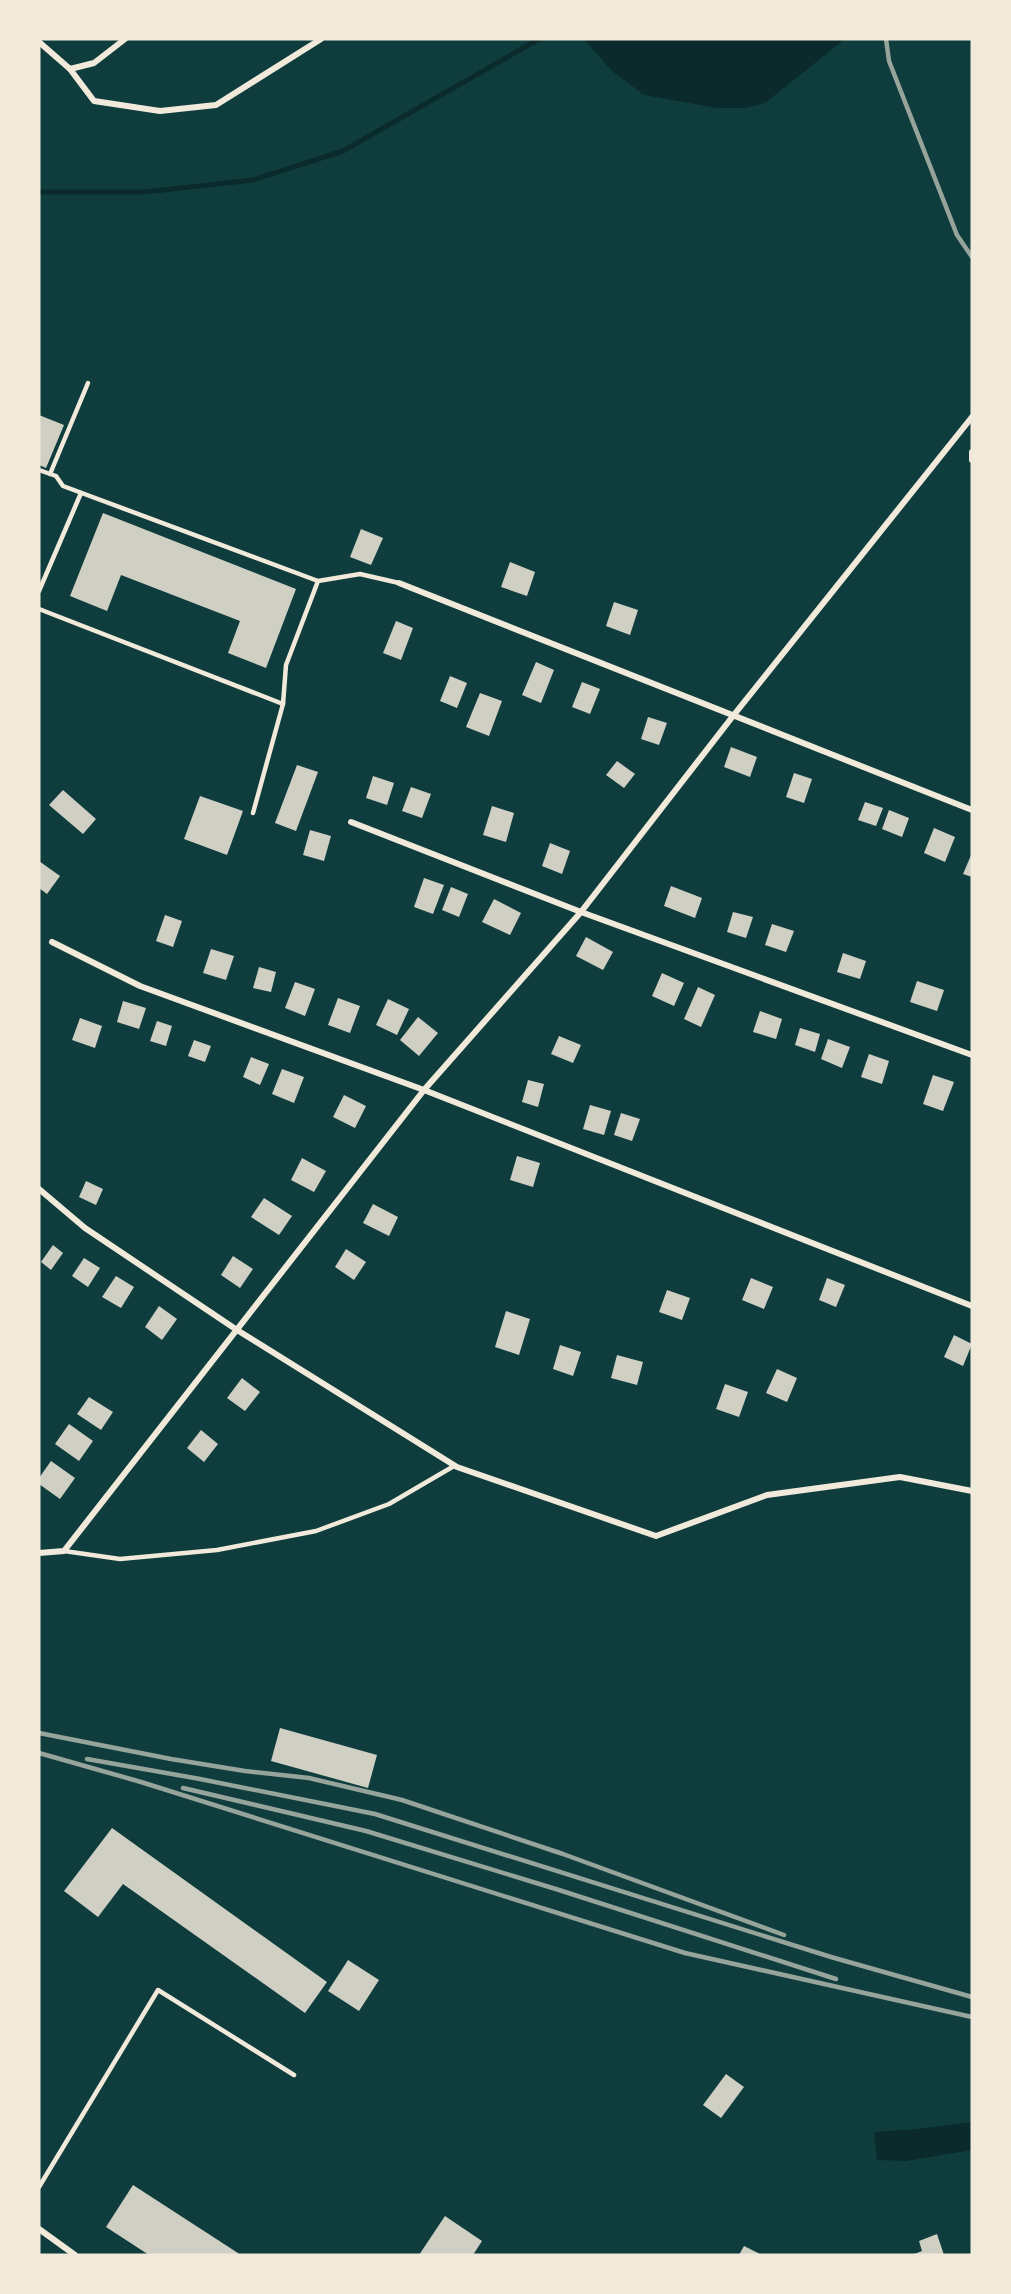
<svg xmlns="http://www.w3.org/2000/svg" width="1011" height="2294" font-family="'Open Sans',sans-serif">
<rect width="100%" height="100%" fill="#0f3d3e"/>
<g fill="#0a2a2b">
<path d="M584,39H845L765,103L746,108H717L644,95L612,71Z"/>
<path d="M972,2122V2150L906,2161L877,2160L874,2132L917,2129Z"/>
</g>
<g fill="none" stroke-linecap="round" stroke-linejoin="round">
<path stroke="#0a2a2b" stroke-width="5" d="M39,192H145L253,180L343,151L539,39"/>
</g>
<g fill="#cfcfc3">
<path d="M39,415L64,425L46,468L39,465Z"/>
<path d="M103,513L296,589L266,668L228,653L240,621L121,575L107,611L70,596Z"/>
<path d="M361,529L383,538L371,565L350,557Z"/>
<path d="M510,562L535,572L527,596L501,587Z"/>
<path d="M614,602L638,610L630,635L606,626Z"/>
<path d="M396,621L413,628L401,660L383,653Z"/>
<path d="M536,662L554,670L541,703L522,695Z"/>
<path d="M450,676L467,683L457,708L440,701Z"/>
<path d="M582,682L600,689L590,714L572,707Z"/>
<path d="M480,693L502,701L489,736L466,727Z"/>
<path d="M648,717L667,723L659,745L641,739Z"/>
<path d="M731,747L757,757L750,777L724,767Z"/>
<path d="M617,761L635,774L624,788L606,775Z"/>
<path d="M297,765L318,772L296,831L275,823Z"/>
<path d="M794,773L812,779L804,803L786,797Z"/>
<path d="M373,776L394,783L387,805L366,798Z"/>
<path d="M411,787L431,794L422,818L402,811Z"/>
<path d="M63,790L96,819L83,834L49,805Z"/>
<path d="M200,796L243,811L227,855L184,839Z"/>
<path d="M865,802L883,808L876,826L858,820Z"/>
<path d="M492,806L514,813L506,842L483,835Z"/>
<path d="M889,810L909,818L902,837L882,829Z"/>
<path d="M934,828L955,837L945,862L924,853Z"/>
<path d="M310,830L331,836L324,861L303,855Z"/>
<path d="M550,843L570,851L562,874L542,866Z"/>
<path d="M972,853V877L963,874Z"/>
<path d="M39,861L60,876L47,894L39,888Z"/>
<path d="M424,878L444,885L433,914L414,907Z"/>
<path d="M671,886L702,898L695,918L664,906Z"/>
<path d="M451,887L468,894L459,917L442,910Z"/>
<path d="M494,899L521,913L510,935L482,922Z"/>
<path d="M733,912L753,917L746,938L727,932Z"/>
<path d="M165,915L182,921L173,947L156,941Z"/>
<path d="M772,924L794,931L786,952L765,945Z"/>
<path d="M586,937L613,952L603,970L576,956Z"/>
<path d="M211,949L234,956L226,980L203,973Z"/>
<path d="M843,953L866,961L860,979L837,972Z"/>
<path d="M259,967L276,972L271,992L253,988Z"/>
<path d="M662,973L684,983L674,1006L652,996Z"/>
<path d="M917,981L944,990L937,1011L910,1002Z"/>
<path d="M295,982L315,989L305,1016L285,1008Z"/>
<path d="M698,987L715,995L701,1027L684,1019Z"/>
<path d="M338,998L360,1006L350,1033L328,1025Z"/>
<path d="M388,999L409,1009L397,1035L376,1025Z"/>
<path d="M123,1001L146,1008L139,1029L117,1022Z"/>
<path d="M760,1011L782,1019L776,1039L753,1032Z"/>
<path d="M418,1017L438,1033L419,1056L400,1040Z"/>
<path d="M80,1018L102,1026L95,1048L72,1040Z"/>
<path d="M157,1021L172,1026L166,1046L150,1041Z"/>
<path d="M800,1028L820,1034L815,1052L795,1045Z"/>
<path d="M559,1036L581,1045L573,1063L551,1054Z"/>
<path d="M828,1039L850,1047L842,1068L821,1059Z"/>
<path d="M194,1040L211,1046L205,1062L188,1056Z"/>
<path d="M869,1054L889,1061L882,1084L861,1077Z"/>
<path d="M251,1057L269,1064L260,1085L243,1077Z"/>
<path d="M282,1069L304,1077L294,1103L272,1094Z"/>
<path d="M933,1075L954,1082L943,1111L923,1104Z"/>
<path d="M528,1080L544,1084L538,1107L522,1102Z"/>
<path d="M344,1095L366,1106L355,1128L333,1117Z"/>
<path d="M590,1105L611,1111L604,1135L583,1129Z"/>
<path d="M621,1113L640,1119L632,1141L614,1135Z"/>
<path d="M517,1156L540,1163L533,1187L510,1180Z"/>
<path d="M302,1158L326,1171L314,1192L291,1180Z"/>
<path d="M86,1181L103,1189L96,1205L79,1197Z"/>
<path d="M264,1198L292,1216L279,1235L251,1217Z"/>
<path d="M373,1204L398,1217L389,1236L363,1223Z"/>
<path d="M53,1245L63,1253L51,1270L41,1262Z"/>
<path d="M346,1249L366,1262L354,1280L335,1267Z"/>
<path d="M233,1256L253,1269L240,1288L221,1275Z"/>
<path d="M84,1258L100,1268L88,1287L72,1276Z"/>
<path d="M116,1276L134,1287L121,1308L102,1297Z"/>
<path d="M751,1278L773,1287L764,1309L742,1300Z"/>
<path d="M827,1278L845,1285L836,1307L819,1300Z"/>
<path d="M667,1290L690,1298L682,1320L659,1312Z"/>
<path d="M159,1306L177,1319L162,1340L145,1327Z"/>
<path d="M506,1311L530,1319L519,1355L495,1347Z"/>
<path d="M954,1335L972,1344L963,1366L944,1357Z"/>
<path d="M560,1345L581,1352L573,1376L553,1369Z"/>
<path d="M617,1355L643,1362L637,1385L611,1378Z"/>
<path d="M777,1369L797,1378L787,1402L766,1393Z"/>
<path d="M242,1378L260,1392L245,1411L227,1398Z"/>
<path d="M725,1384L748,1392L739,1417L716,1409Z"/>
<path d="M89,1397L113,1412L101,1430L77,1414Z"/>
<path d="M69,1424L93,1441L79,1461L55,1444Z"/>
<path d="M201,1430L218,1444L204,1462L187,1448Z"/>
<path d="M51,1461L75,1478L60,1499L39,1484V1478Z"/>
<path d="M280,1728L377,1755L368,1788L271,1761Z"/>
<path d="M112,1828L327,1982L305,2013L123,1884L98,1917L64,1891Z"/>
<path d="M348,1960L379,1980L359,2011L328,1991Z"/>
<path d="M726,2074L744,2087L721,2118L703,2105Z"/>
<path d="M133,2185L241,2255H149L106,2227Z"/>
<path d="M445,2216L482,2241L473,2255H419Z"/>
<path d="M937,2234L944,2255H912L922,2251L919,2241Z"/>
<path d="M744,2246L762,2255H739Z"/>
</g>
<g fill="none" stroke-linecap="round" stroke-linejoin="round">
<g stroke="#f1e9da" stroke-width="4.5">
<path d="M39,470L56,476L63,486L318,581"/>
<path d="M50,474L88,383"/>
<path d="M39,591L81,493"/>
<path d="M39,609L283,704"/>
<path d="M253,813L283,704L286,665L318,581L360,574L399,583"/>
<path d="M64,1551L120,1559L217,1550L316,1531L389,1504L454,1466"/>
<path d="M39,2187L158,1990L294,2075"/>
</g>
<g stroke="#f1e9da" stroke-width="6">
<path d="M39,42L70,69L94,63L125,39"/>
<path d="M70,69L94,101L160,111L216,105L321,39"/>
<path d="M972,452V460"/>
<path d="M399,583L972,810"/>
<path d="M351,822L581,912L972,1055"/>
<path d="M52,942L140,986L424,1090L972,1306"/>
<path d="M39,1189L85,1228L237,1330L457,1467L656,1536L767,1495L900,1477L972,1491"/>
<path d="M39,1553L64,1551L424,1090L581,912L733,716L972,417"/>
<path d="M39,2229L75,2255"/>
</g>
<g stroke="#97a49c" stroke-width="4.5">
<path d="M886,39L889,61L957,235L972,257"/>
<path d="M39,1733L171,1759L245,1771L309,1778L402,1800L563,1854L784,1935"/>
<path d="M39,1753L141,1782L685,1953L972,2017"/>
<path d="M87,1759L200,1779L375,1814L831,1957L972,1997"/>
<path d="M183,1788L366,1831L559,1890L836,1979"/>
</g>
</g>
<rect width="1011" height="2294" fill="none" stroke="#f1e9da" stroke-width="81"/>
</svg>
